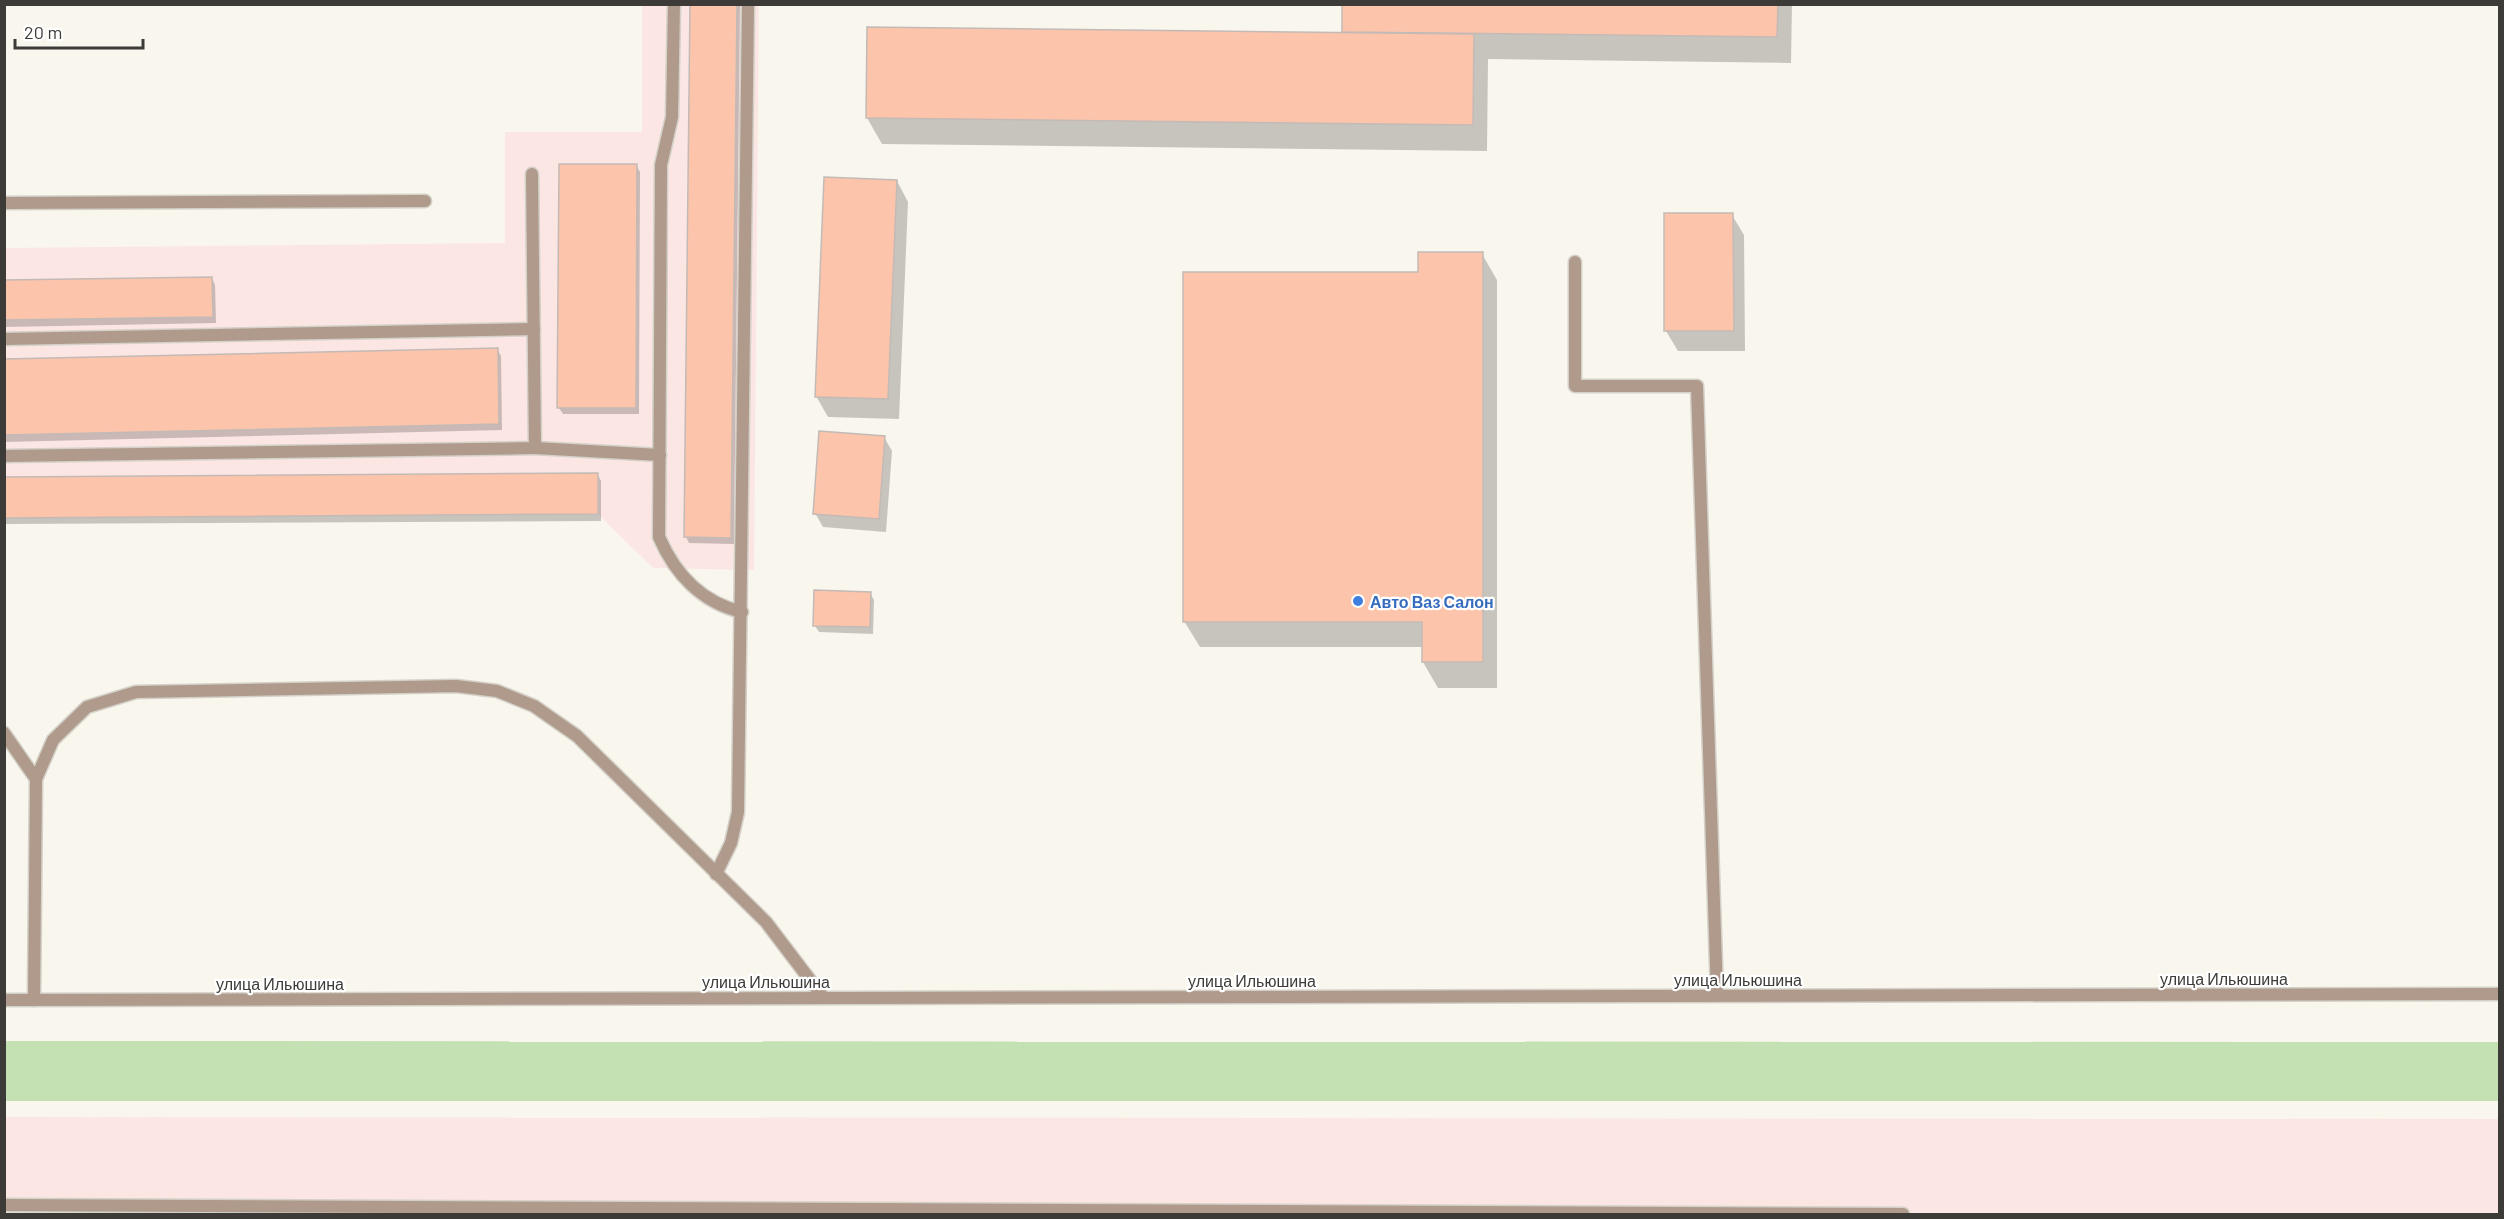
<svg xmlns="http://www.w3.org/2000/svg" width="2504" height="1219" font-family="Barlow,sans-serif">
<rect width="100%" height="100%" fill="#f9f6ed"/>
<g fill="#fce6e4">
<path d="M642,5H759L754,570L653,568L598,514L5,518L4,248L505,243V132H642Z"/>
<path d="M4,1117L2499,1119L2500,1214H5Z"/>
</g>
<path fill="#c4e1b3" d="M5,1041L2499,1042L2500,1101H5Z"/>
<g fill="#0003">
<path d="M692,4H740L734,544L689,543L686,537Z"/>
<path d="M1344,4H1792L1791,63L1488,59L1487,151L882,144L867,118L1344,34Z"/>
<path d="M636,165L640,172L639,414H563L559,408Z"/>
<path d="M897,181L908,202L899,419L828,417L816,396Z"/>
<path d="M1732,215L1744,235L1745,351H1678L1666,331Z"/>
<path d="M1482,254L1497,280V688H1438L1423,662V647H1200L1184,621L1419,274Z"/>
<path d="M212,278L215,285L216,323L4,327V281Z"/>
<path d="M497,349L501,356L502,430L4,442V360Z"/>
<path d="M884,437L892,451L886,532L823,527L815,513Z"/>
<path d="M598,475L601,481V521L4,524V479Z"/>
<path d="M870,593L874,600L873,634L819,632L815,626Z"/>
</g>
<g fill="#fcc4ab" stroke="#c3bab6" stroke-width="1.5">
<path d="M690,4H737L731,538L684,537Z"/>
<path d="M1342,4H1778L1777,37L1342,32Z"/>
<path d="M867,27L1474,34L1473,125L866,118Z"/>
<path d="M559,164H637L636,408H557Z"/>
<path d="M824,177L897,180L888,399L815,397Z"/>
<path d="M1664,213H1733L1734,331H1664Z"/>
<path d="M1418,252H1483V662H1422V622H1183V272H1418Z"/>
<path d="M212,277L213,317L4,320V280Z"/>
<path d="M498,348L499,424L4,435V359Z"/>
<path d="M819,431L885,436L879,519L813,514Z"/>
<path d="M598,473V514L4,518V477Z"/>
<path d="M814,590L871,592L870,627L813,626Z"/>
</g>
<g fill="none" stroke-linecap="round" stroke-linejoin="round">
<g stroke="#d3d1c9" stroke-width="15">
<g id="service">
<path d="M674,4L672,117L661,165L659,537C675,574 702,603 742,612"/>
<path d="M4,203L425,201"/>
<path d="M1575,262V386H1697L1717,995"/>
<path d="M4,339L534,329"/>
<path d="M535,448L660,455"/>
<path d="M4,456L535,448L532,174"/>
<path d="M4,733L36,779"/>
<path d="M716,874L731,843L738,812L748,4"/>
<path d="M4,1205L1903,1214"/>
</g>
</g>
<g stroke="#d3d1c9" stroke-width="15">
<g id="minor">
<path d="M4,1000L2500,994"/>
<path d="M34,1000L36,779L53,740L87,707L136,692L456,686L497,691L534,706L577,736L766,922L823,997"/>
</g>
</g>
<use href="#service" stroke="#af9a8b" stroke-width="12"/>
<use href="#minor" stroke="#af9a8b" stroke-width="12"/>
</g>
<circle fill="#3f7fe0" stroke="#fff" stroke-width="2" cx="1358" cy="601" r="6"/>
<g text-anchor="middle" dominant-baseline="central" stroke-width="4.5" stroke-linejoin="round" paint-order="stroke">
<g font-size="16" font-weight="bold" fill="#366cbe" stroke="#fff" text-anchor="start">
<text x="1370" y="601">Авто Ваз Салон</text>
</g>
<g font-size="16" fill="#3d3b38" stroke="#fff">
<text x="2224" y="978">улица Ильюшина</text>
<text x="1738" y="979">улица Ильюшина</text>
<text x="1252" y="980">улица Ильюшина</text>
<text x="766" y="981">улица Ильюшина</text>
<text x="280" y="983">улица Ильюшина</text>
</g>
</g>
<rect width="2504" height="1219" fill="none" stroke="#3d3b38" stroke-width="12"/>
<path d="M15 39v9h128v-9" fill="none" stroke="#3d3b38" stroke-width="3"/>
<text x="24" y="39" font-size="18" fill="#3d3b38" stroke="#ffffff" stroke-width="4.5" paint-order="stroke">20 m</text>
</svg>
